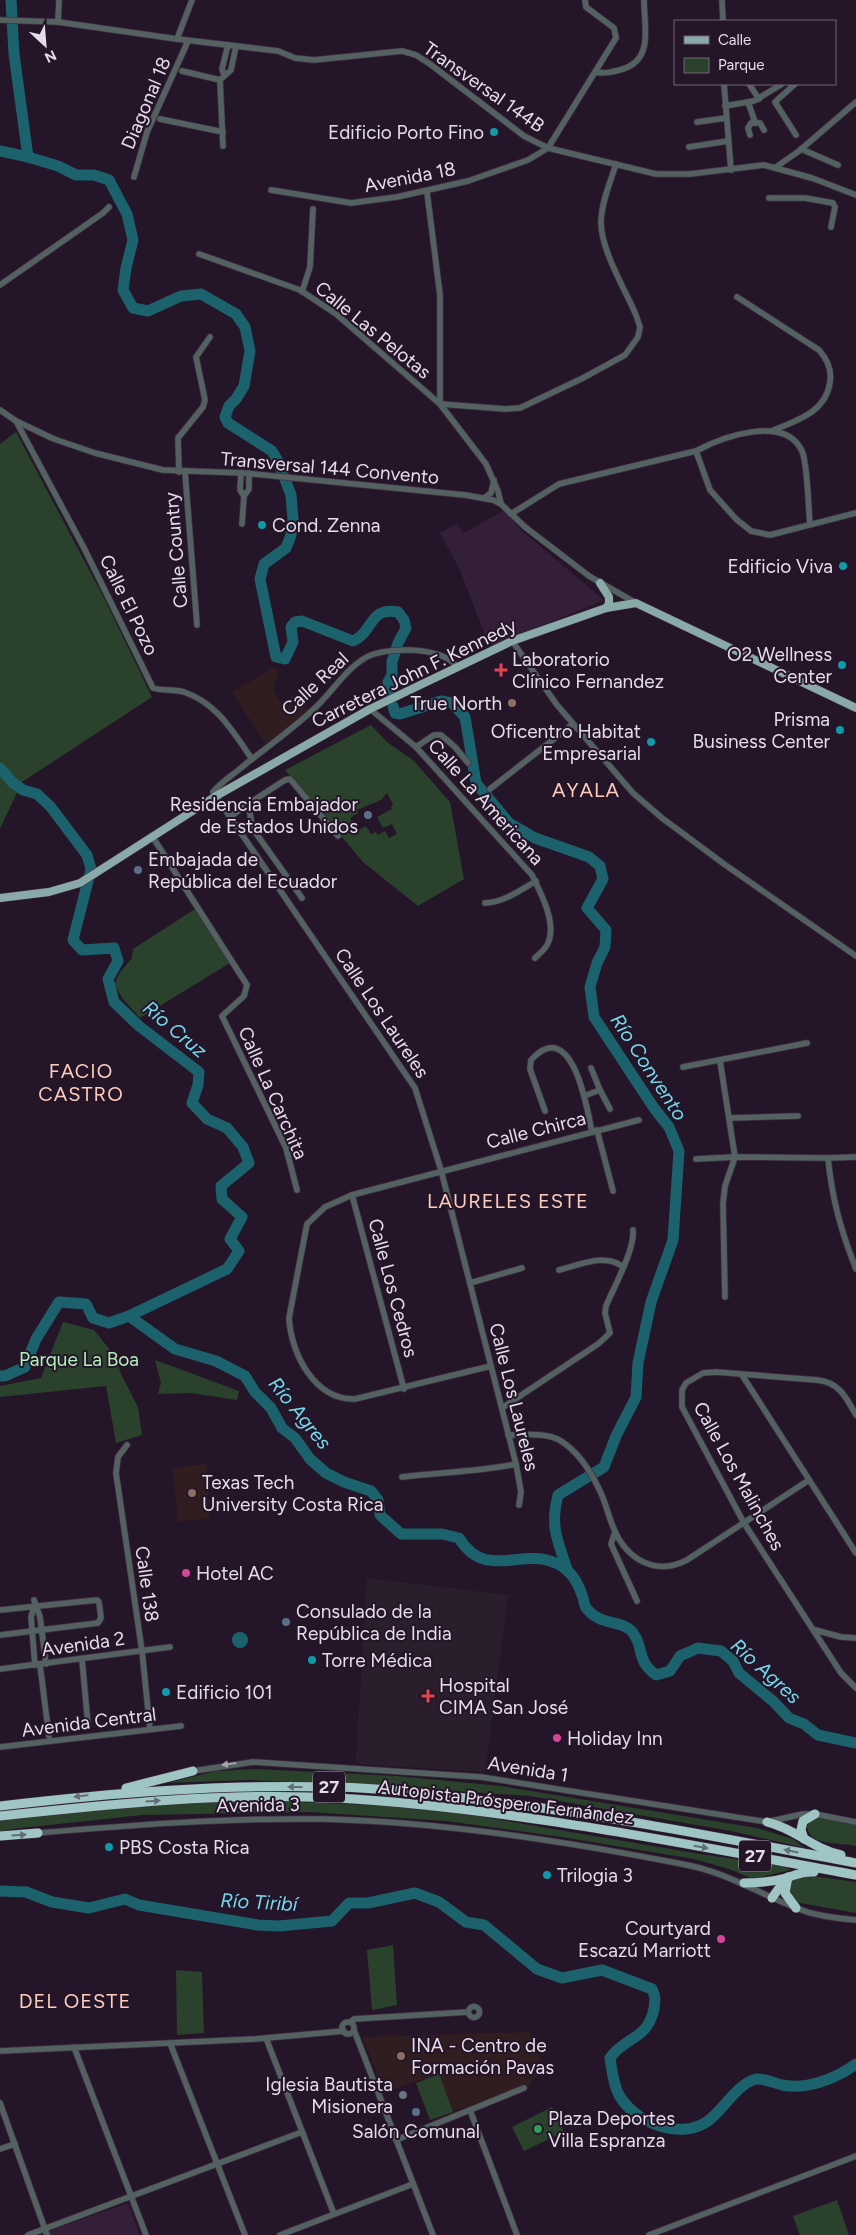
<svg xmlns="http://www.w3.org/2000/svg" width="856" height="2235" font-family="Figtree,sans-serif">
<rect width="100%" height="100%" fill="#251529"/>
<g fill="#332038">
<path d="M504,510L521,530L604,600L490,647L459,568L440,533L457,524L464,533Z"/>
<path d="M128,2203L140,2235H51L49,2231Z"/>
</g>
<g fill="#301d1f">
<path d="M274,667L279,671L273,691L281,703L296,693L308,712L266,744L232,692Z"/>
<path d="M206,1464L210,1518L178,1522L173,1468Z"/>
<path d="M529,2032L543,2066L528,2088L526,2085L453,2112L438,2074L384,2093L363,2037Z"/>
</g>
<path fill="#2b1e2c" d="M367,1578L508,1595L485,1772L360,1764L356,1759Z"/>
<g fill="#2a412c" fill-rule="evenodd">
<path d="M16,432L104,598L152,697L22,782L0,829V444Z"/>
<path d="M371,725L387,742L414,761L450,802L464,879L418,906L364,863L285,770ZM387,793L393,804L391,806L392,809L377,817L383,828L392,824L397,834L389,838L385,831L378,835L376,832L371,834L366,826L357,831L350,818L358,813L357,810L381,800Z"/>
<path d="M195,909L230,963L140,1018L123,999L114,985L120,972L132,958L133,949Z"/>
<path d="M63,1322L94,1330L115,1356L121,1374L138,1407L142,1435L116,1443L106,1386L0,1397V1386L41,1378Z"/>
<path d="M155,1360L239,1391L237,1400L191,1393L158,1394L161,1383Z"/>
<path d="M255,1769L397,1776L501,1786L757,1828L793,1839L805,1848L731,1831L530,1796L354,1784L250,1780L167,1783L216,1771Z"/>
<path d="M199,1801H278L431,1808L700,1854L784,1866L791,1870L753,1879L729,1869L694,1859L562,1837L446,1821L309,1812L142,1815L12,1829L0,1832V1819Z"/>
<path d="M819,1818L856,1823V1846C841,1842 809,1847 807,1826L812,1819Z"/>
<path d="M795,1876H813L856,1882V1913L795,1902L790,1899L788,1884Z"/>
<path d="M393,1945L397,2005L372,2010L367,1950Z"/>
<path d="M176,1970L202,1972L204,2033L177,2035Z"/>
<path d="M439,2074L453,2112L430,2120L416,2083Z"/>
<path d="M552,2107L564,2132L524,2151L512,2127Z"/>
<path d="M837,2200L849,2235H800L793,2216Z"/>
</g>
<circle fill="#1b626d" cx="240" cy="1640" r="8"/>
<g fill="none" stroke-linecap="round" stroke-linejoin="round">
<g stroke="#1b626d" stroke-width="11">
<path d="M11,0L14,54L28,157"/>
<path d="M0,151L28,157L58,166L76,175H94L109,180L127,214L133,240L126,268L123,290L133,308L148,311L181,296L201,294L236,314L245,327L250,351L244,386L236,399L229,406L225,417L228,423L272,451L278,461L291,495L293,519L291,535L286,548L264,564L260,579L276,657L285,659L293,642L291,627L295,622L302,621L353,641C373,633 369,606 398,612L404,620L406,628L398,643L392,662V675L388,682L390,695"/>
<path d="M393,706L395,713L400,714L441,701L452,703L465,717L476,783L509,823L535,838L589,857L600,866L603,879L587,908L606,930L605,947L597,963L590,987L594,1017L654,1108L669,1127L679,1151L673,1240L651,1302L638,1363L636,1397L616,1436L604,1467L558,1495C550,1526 557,1539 567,1569"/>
<path d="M0,768L12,782L23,790L37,794L50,806L87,855L91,869L73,940L82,950L114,948L118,961L108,979L114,1002L139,1026L199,1072L198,1085L192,1103L207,1119L227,1128L243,1147L249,1163L221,1186L222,1199L242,1217L230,1239L239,1251L227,1269L129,1316"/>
<path d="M0,1376H5L25,1367L36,1339L59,1302L86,1304L93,1318L109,1323L129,1316L175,1349L216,1361L245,1376L255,1392L271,1408L282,1428L295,1438L310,1459L326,1473L344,1482L371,1491L378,1500L380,1515L401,1534H442L459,1538C485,1580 519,1549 553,1562C568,1567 577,1580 582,1595C584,1599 584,1606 587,1609C600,1626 625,1620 633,1633C645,1649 635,1659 656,1675L670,1671L680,1656L698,1648L721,1651L733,1661L739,1673L774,1702L789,1718L804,1724L818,1735L856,1743"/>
<path d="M0,1891L26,1892L52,1902L89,1908L125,1899L139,1905L258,1925L279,1926L332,1921L349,1903H368L415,1893L439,1902L466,1922L484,1925L537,1969L562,1978L602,1970L652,1989C656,1997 655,2000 654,2009C647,2041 625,2036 610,2058C612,2070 613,2084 619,2095C634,2122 680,2141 708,2121C723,2110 738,2083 756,2079C763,2078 774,2083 782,2085C807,2090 835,2079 856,2064"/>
</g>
<g stroke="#403144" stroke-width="7">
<g id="minor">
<path d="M722,0L723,21"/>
<path d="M0,20L58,22L177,39L278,51L295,58L314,60L402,51L416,55L430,64L524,136L548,148L656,174H690L764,165L812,178L856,195"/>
<path d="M58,22L59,0"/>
<path d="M177,39L192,0"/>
<path d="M182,71L220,80"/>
<path d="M595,72C605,74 613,72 623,69C654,59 644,26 644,0"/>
<path d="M224,75L222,69L228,45"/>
<path d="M724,84L731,170"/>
<path d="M749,84L759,99"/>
<path d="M795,84L775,102L796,135"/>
<path d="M748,102L755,122"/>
<path d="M725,106L754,101L782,84"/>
<path d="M160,119L223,132"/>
<path d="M697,122L726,118"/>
<path d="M750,135L748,128L751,123H760L764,130"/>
<path d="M223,146L220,80L231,70L236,46"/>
<path d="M689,147L728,141"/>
<path d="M801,149L838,165"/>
<path d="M776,167L799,151L856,102"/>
<path d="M134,177L147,132L188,41"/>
<path d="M271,190L351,203L397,197L468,181L528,160L548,148L616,38L614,28L586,7L585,0"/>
<path d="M427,192L440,295V404L486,464L498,491L501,504"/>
<path d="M769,198H805L833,203L835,207L831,227"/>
<path d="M199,254L300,290L336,314L440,404L506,409L520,408L583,378L625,355L638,337L640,327L636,315C625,289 600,249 601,220C602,201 610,183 616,164"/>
<path d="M0,285L103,213L109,207"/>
<path d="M302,292L310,267L313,209"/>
<path d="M737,297L819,350C827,359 832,370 830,382C826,412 798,420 774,430"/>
<path d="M0,410L16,421L54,439L95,453L163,470L243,473L465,495L493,500L501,504L525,527L589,576L636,603"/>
<path d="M16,421L84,548L153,688C162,691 173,689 184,692C217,703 233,732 252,759"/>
<path d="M696,451C722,437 785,414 802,451C808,465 808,507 810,524"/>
<path d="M179,472L178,438L203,407L205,400L196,357L210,337"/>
<path d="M185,472L197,625"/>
<path d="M241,473L240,490L244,496L249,489V473"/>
<path d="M484,498L491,493L494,480"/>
<path d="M511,514L559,484L696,451L710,490L736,519L751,531L770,535L856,513"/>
<path d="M242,524L244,496"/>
<path d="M512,641L557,705L633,793L662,818L724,864L856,956"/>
<path d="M457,667C443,646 385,646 365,658C346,669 332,692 316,707C293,729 267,747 242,767C233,775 221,782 213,792L415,1088L441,1170L516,1464L521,1492L519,1505"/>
<path d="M370,709L416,747L532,875C541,893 557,924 548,943C546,949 539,954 535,958"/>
<path d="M416,747L434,735H441L455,747L468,763"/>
<path d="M490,789L573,724"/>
<path d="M230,817L248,804"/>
<path d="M152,836L247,985L244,996L222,1016L286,1148L297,1190"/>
<path d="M302,898L253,829L248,804L285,780L290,779L338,836"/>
<path d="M485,903C504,902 519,891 536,881"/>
<path d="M720,1061L735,1157L725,1186L723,1204L725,1297"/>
<path d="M683,1067L807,1043"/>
<path d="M591,1068L600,1090"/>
<path d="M584,1096L600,1090L610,1109"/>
<path d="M545,1111L530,1069L531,1060C572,1015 587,1107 592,1132"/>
<path d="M731,1118L798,1116"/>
<path d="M597,1130L613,1191"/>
<path d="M856,1157L828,1158C832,1199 841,1231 856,1269"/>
<path d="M696,1159L735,1157L828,1158"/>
<path d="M352,1195L404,1389"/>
<path d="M559,1270C579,1265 604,1253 622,1266"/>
<path d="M470,1283L522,1268"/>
<path d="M491,1366L355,1399C314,1400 291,1353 289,1318L307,1224L325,1207L352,1195L639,1120"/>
<path d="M742,1375L856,1553"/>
<path d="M502,1408L598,1344L610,1333L605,1313L606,1306C614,1287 635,1249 633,1230"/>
<path d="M856,1415C846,1397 839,1382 817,1380L716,1372L703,1373L686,1383L682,1390V1407L744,1523L841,1673L856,1688"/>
<path d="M508,1435C525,1435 547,1432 561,1441C578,1452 591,1472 599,1489C606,1502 608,1516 614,1529C627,1560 656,1576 687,1560L809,1480"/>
<path d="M127,1445L118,1457L116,1473L142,1651L150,1729"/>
<path d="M402,1477C440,1472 478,1472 516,1464"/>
<path d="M615,1532L611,1544L637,1601"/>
<path d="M34,1600L40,1617L46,1664"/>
<path d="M34,1607L31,1617L35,1665"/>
<path d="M0,1610L97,1600L99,1602L101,1618L98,1623L0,1635"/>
<path d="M815,1630L841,1637L856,1638"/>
<path d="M82,1659L88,1725"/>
<path d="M40,1665L49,1736"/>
<path d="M0,1669L170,1647"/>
<path d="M0,1747L181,1726"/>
<path d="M193,1771L253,1762L481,1777L767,1822L803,1814H815L856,1822"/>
<path d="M38,1833C132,1825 227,1818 322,1819C442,1822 564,1841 682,1864C727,1872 757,1893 799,1909C816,1916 837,1918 856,1920"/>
<circle cx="474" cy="2012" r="5.5"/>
<path d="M351,2022L354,2019L468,2012"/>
<circle cx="348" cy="2028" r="6"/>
<path d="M354,2030L433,2235"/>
<path d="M266,2038L334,2214"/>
<path d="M170,2043L245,2235"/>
<path d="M74,2047L146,2235"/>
<path d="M0,2051L255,2039L344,2031"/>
<path d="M0,2103L47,2235"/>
<path d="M470,2110L517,2235"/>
<path d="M396,2140L524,2088"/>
<path d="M0,2149L15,2144"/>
<path d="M28,2235L302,2132"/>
<path d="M280,2235L413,2184"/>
<path d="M649,2235L856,2156"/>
</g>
</g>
<g stroke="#403144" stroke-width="9">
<g id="major">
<path d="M600,583L609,597V604L606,608"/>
<path d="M0,898L49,892L80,883L216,796L370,709L512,641L606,608L636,603L856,708"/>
</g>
</g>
<g stroke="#403144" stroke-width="10">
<g id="highway">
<path d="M126,1788L193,1771"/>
<path d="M0,1806C111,1793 221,1784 333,1787C388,1788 443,1795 497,1802C618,1817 737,1841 856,1863"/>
<path d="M0,1816C112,1804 225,1792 337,1798C512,1808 684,1844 856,1875"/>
<path d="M767,1822C796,1829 811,1848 841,1855"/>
<path d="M0,1836L38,1833"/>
<path d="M804,1839L801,1830L803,1821L815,1814"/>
<path d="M788,1877L785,1893L796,1908"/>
<path d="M744,1883C758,1883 772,1882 786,1878C796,1875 802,1871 814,1872"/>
<path d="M772,1898L784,1881"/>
</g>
</g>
<use href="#minor" stroke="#536261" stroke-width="5.5"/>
<use href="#major" stroke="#89aaa8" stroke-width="8"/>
<use href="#highway" stroke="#9fc6c4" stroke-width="9"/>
</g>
<defs><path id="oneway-solid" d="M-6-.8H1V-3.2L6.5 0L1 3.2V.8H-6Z" transform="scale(1.25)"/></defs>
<use fill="#a4a5ac" href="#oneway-solid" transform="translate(229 1764) rotate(173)"/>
<g fill="#626e76">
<use href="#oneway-solid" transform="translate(295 1787) rotate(-180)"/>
<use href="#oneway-solid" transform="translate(81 1796) rotate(173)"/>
<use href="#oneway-solid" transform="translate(153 1801) rotate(-4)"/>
<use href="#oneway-solid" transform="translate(19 1835) rotate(-4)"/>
<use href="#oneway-solid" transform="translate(701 1847) rotate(10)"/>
<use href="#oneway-solid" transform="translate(791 1851) rotate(-169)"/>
</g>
<g fill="#0f9aa8" stroke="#251529" stroke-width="2">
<circle cx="494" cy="132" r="5"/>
<circle cx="262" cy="525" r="5"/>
<circle cx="843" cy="566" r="5"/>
<circle cx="842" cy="665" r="5"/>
<circle cx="840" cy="730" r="5"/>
<circle cx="651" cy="742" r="5"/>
<circle cx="312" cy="1660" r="5"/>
<circle cx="166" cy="1692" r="5"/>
<circle cx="109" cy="1847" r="5"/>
<circle cx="547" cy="1875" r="5"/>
</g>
<g fill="#e0444e" stroke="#251529" stroke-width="2">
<path d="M498.5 662.5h5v5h5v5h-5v5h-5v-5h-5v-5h5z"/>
<path d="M425.5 1688.5h5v5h5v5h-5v5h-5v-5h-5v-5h5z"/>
</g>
<g fill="#8d6e63" stroke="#251529" stroke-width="2">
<circle cx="512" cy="703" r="5"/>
<circle cx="192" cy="1493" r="5"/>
<circle cx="401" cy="2056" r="5"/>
</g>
<g fill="#5c6f8a" stroke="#251529" stroke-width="2">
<circle cx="368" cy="815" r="5"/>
<circle cx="138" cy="870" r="5"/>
<circle cx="286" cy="1622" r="5"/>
<circle cx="416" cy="2112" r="5"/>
</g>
<g fill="#d1479c" stroke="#251529" stroke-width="2">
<circle cx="186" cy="1573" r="5"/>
<circle cx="557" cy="1738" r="5"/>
<circle cx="721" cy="1939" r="5"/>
</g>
<circle fill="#6b7280" stroke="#251529" stroke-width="2" cx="403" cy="2095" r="5"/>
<circle fill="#2e9e5b" stroke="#251529" stroke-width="2" cx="538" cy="2129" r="5"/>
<g text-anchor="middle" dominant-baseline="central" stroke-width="4" stroke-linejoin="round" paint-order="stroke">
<g fill="#251529" stroke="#aca0af" stroke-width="1">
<rect x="313" y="1771.5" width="32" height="31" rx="4"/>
<rect x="739" y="1840.5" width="32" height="31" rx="4"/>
</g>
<g font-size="18" font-weight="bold" fill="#e6dce9">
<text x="329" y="1787">27</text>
<text x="755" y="1856">27</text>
</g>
<g font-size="19" fill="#e6dce9" stroke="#251529">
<text transform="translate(484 87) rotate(35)">Transversal 144B</text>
<text transform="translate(146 103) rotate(-67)">Diagonal 18</text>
<text transform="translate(410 177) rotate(-11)">Avenida 18</text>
<text transform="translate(373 330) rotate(39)">Calle Las Pelotas</text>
<text transform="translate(330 468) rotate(5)">Transversal 144 Convento</text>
<text transform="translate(176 550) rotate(-95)">Calle Country</text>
<text transform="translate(129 605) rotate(64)">Calle El Pozo</text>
<text transform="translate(414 673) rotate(-26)">Carretera John F. Kennedy</text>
<text transform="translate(315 684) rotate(-43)">Calle Real</text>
<text transform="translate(486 802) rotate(48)">Calle La Americana</text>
<text transform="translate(382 1013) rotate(56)">Calle Los Laureles</text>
<text transform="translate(273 1093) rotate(66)">Calle La Carchita</text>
<text transform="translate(536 1130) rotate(-14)">Calle Chirca</text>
<text transform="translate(393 1288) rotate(75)">Calle Los Cedros</text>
<text transform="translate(514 1397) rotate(76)">Calle Los Laureles</text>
<text transform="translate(739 1476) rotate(61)">Calle Los Malinches</text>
<text transform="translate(147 1584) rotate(82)">Calle 138</text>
<text transform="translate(83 1644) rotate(-8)">Avenida 2</text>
<text transform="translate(89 1722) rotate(-7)">Avenida Central</text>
<text transform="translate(528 1769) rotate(9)">Avenida 1</text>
<text transform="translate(506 1802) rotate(7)">Autopista Próspero Fernández</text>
<text transform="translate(258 1805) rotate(-1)">Avenida 3</text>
</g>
<g font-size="19" fill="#e6dce9" stroke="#251529" text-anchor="start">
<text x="484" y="132" text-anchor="end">Edificio Porto Fino</text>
<text x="272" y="525">Cond. Zenna</text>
<text x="833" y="566" text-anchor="end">Edificio Viva</text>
<text x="832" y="654" text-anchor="end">O2 Wellness<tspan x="832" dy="22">Center</tspan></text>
<text x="512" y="659">Laboratorio<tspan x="512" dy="22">Clínico Fernandez</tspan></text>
<text x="502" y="703" text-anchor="end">True North</text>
<text x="830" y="719" text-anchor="end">Prisma<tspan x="830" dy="22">Business Center</tspan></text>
<text x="641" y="731" text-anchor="end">Oficentro Habitat<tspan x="641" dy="22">Empresarial</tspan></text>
<text x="358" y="804" text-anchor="end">Residencia Embajador<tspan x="358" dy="22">de Estados Unidos</tspan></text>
<text x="148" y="859">Embajada de<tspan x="148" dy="22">República del Ecuador</tspan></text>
<text x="202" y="1482">Texas Tech<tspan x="202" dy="22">University Costa Rica</tspan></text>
<text x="196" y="1573">Hotel AC</text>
<text x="296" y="1611">Consulado de la<tspan x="296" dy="22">República de India</tspan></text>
<text x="322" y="1660">Torre Médica</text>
<text x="439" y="1685">Hospital<tspan x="439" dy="22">CIMA San José</tspan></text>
<text x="176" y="1692">Edificio 101</text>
<text x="567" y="1738">Holiday Inn</text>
<text x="119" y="1847">PBS Costa Rica</text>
<text x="557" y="1875">Trilogia 3</text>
<text x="711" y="1928" text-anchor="end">Courtyard<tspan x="711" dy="22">Escazú Marriott</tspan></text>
<text x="411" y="2045">INA - Centro de<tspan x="411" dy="22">Formación Pavas</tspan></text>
<text x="393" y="2084" text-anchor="end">Iglesia Bautista<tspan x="393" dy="22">Misionera</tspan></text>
<text x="548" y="2118">Plaza Deportes<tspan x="548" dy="22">Villa Espranza</tspan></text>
<text x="416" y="2131" text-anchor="middle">Salón Comunal</text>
</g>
<g font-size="19" fill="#b1f0b8" stroke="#251529">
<text x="79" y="1359">Parque La Boa</text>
</g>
<g font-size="20" letter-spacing="1" fill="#fccdba" stroke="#251529">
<text x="586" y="790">AYALA</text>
<text x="81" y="1071">FACIO<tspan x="81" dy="23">CASTRO</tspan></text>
<text x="508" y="1201">LAURELES ESTE</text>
<text x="75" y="2001">DEL OESTE</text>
</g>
<g font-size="20" font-style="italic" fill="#72d9ec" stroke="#251529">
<text transform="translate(175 1029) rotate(40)">Río Cruz</text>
<text transform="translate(649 1067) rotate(57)">Río Convento</text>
<text transform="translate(300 1413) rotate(51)">Río Agres</text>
<text transform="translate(766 1671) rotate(42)">Río Agres</text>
<text transform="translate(259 1902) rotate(3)">Río Tiribí</text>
</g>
</g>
<rect x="674" y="20" width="162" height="65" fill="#251529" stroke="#726576"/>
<rect x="684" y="36" width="25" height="8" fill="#89aaa8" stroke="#726576"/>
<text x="718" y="45" font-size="15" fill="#e6dce9">Calle</text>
<rect x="684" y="58" width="25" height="15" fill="#2a412c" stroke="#726576"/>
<text x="718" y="70" font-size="15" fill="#e6dce9">Parque</text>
<g transform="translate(45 45) rotate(154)" stroke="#251529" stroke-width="4" paint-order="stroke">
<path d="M0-4L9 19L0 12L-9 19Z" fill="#e6dce9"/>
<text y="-8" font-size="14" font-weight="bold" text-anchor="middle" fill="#e6dce9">N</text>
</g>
</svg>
